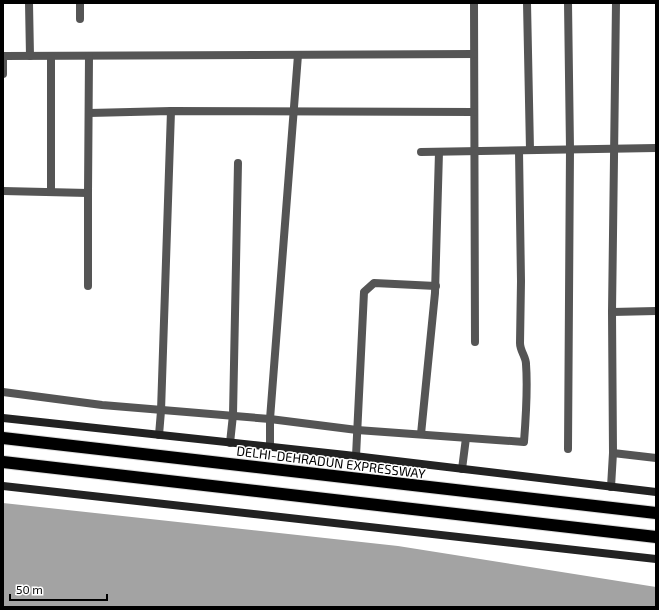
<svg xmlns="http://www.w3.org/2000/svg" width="659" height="610" font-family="'Exo 2',sans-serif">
<rect width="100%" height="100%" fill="#fff"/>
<path fill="#a3a3a3" d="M3,503L398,546L656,587V607H3Z"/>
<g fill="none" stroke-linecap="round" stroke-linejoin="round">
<g stroke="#dbdbdb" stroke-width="14">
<g id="highway">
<path d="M3,438L656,513"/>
<path d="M3,462L656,537"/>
</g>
</g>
<g stroke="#555" stroke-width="8">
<path d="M29,3L30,56"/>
<path d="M80,3V19"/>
<path d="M474,3L475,342"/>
<path d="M527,3L530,150"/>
<path d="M3,56L474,54"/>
<path d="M51,56V192"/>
<path d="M3,74V56"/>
<path d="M89,113L171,111L474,112"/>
<path d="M421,152L656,148"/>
<path d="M3,191L88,193L89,56"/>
<path d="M88,286V193"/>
<path d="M612,312L656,311"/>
<path d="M3,392L102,405L270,419L357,430L524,442C526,416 528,390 526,364C526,357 520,351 520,343L521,281L519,151"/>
<path d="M421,434L435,293L439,152"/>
<path d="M159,435L161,411L171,111"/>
<path d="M230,443L233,415L238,163"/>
<path d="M270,447V419L298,55"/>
<path d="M568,449L570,149L568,3"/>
<path d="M613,453L656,458"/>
<path d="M356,456L364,292L374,283L436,286"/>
<path d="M462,469L466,438"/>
<path d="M611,487L613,453L612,312L616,3"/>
</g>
<g stroke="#222" stroke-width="8">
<path d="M3,418L346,455L656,492"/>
<path d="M3,486L656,559"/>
</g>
<use href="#highway" stroke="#000" stroke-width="12"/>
</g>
<g text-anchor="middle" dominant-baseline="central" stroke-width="3" stroke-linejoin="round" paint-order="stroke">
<g font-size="13" fill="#000" stroke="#fff">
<text transform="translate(331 462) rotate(7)">DELHI-DEHRADUN EXPRESSWAY</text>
</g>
</g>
<rect width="659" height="610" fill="none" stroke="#000000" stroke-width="8"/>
<path d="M10 594v6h97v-6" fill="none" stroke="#000000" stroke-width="2"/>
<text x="16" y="594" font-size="12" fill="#000000" stroke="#ffffff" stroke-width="3" paint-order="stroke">50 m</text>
</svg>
